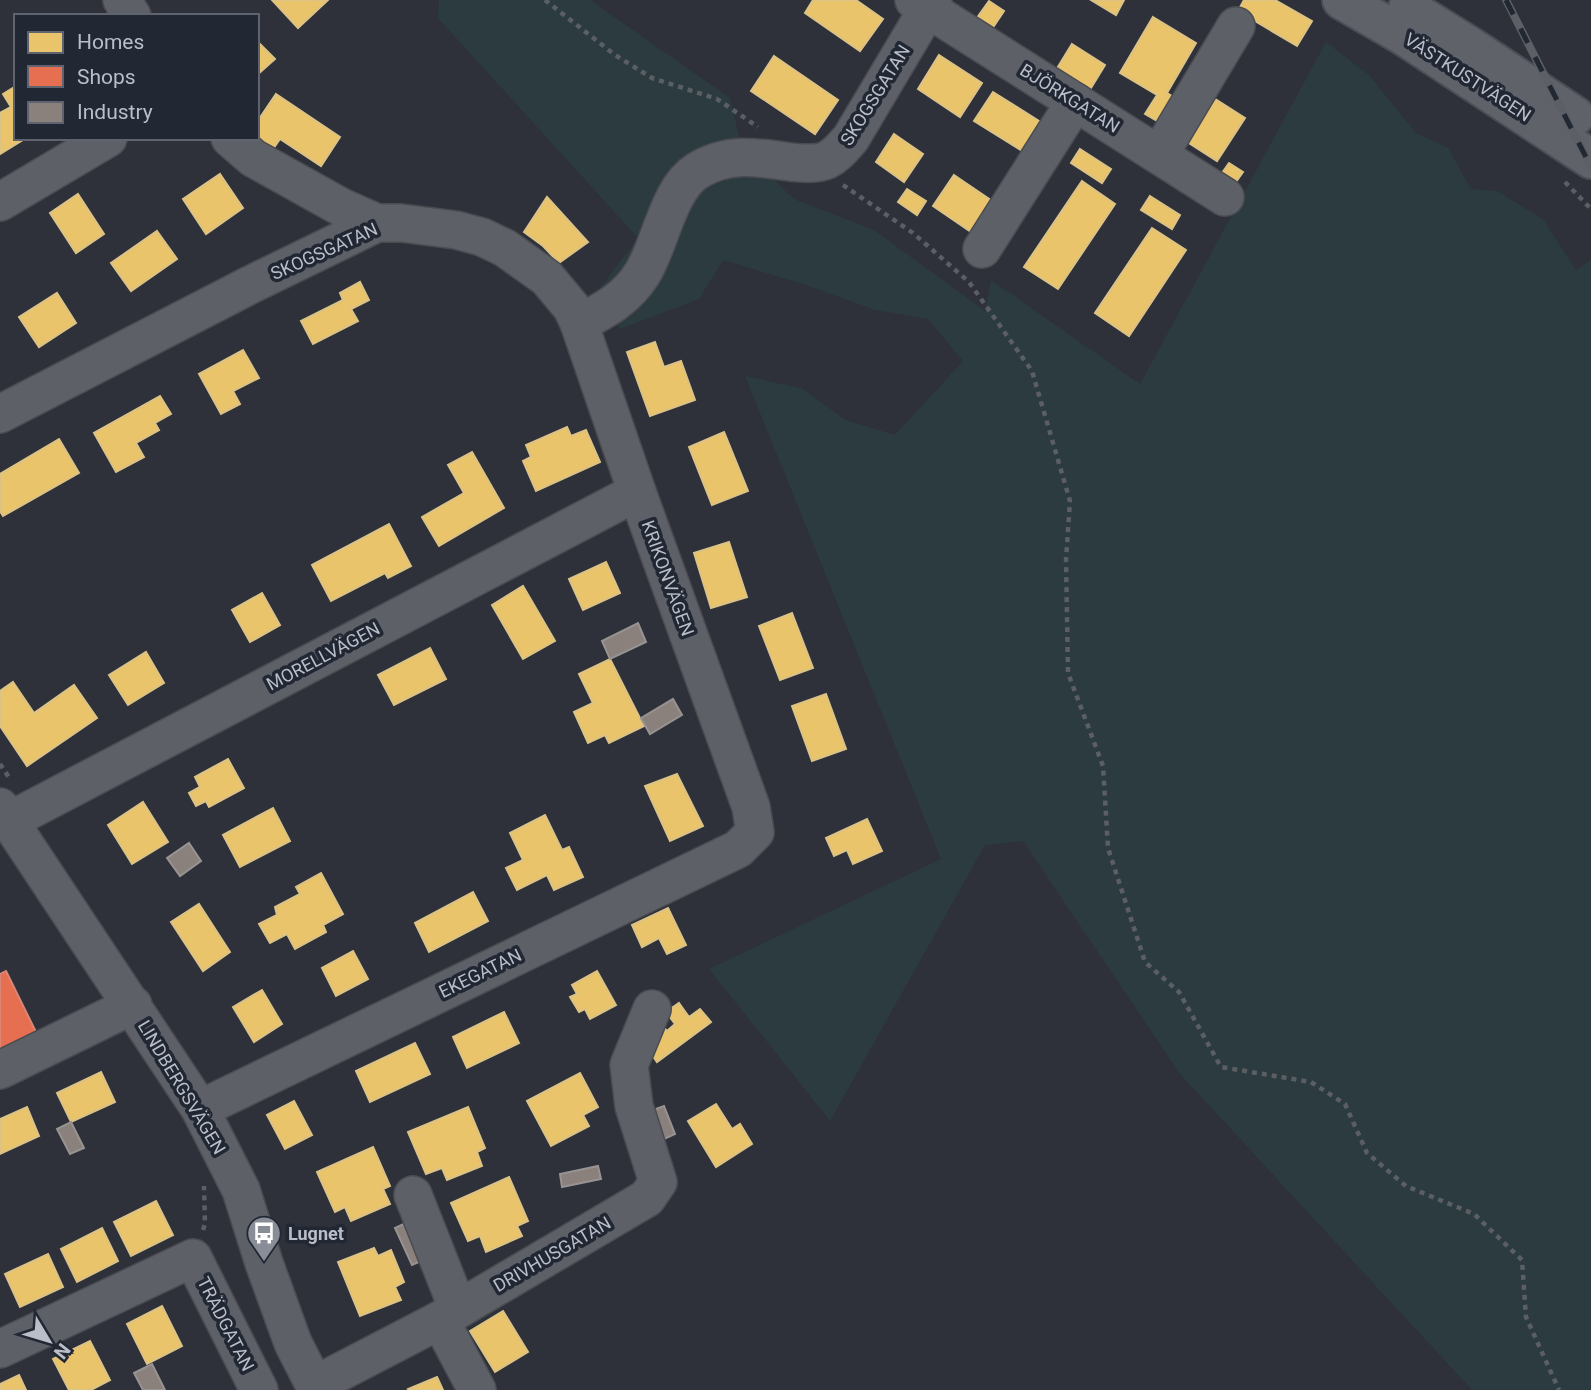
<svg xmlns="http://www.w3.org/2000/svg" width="1591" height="1390" font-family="Roboto,sans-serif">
<rect width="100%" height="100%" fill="#2e3139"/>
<path fill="#2b3b3f" d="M439,0H590L730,98L742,148L794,199L874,230L985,311L991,280L1140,384L1326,42L1368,74L1416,133L1448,148L1471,189L1497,191L1543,219L1576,270L1591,260V1390H1472L1180,1074L1023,841L985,845L830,1121L709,969L941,859L745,376L801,388L846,420L895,435L963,361L928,319L875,310L806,285L723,260L699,299L620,329L597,292L638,238L438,18Z"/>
<g fill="#e9c46a" stroke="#dbc286" stroke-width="2">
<path d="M272,0H328L298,28Z"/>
<path d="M813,0H856L883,19L860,51L805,13Z"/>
<path d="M1091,0H1124L1116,15Z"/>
<path d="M1244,0H1275L1312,21L1297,46L1238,11Z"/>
<path d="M989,1L1004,11L990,32L974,22Z"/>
<path d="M1153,17L1196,43L1167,93L1179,100L1164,125L1145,114L1157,95L1120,73Z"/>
<path d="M257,41L275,59L257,75Z"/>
<path d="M1072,44L1105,65L1086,96L1053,75Z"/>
<path d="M939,55L982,83L960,117L918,89Z"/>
<path d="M774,56L838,100L815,134L751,91Z"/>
<path d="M16,86V138H26L0,154V113L11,107L3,94Z"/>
<path d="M993,92L1047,126L1029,155L974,121Z"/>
<path d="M276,94L340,137L321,166L280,139L273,149L257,138V122Z"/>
<path d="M1209,95L1245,118L1217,161L1181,138Z"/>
<path d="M894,134L923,154L904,182L876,162Z"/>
<path d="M1080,149L1111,169L1102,183L1071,163Z"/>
<path d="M1229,163L1243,172L1231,189L1217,180Z"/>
<path d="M220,174L243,208L206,234L183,199Z"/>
<path d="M954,175L1001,207L980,238L933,206Z"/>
<path d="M1082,181L1115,204L1058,289L1024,267Z"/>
<path d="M907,189L926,201L917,215L898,202Z"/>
<path d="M78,194L104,234L76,253L50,213Z"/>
<path d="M1150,196L1180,215L1172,229L1141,210Z"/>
<path d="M547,197L588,242L559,263L543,246L524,232Z"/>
<path d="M1152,228L1186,250L1129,336L1095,313Z"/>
<path d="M157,231L177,259L131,291L111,263Z"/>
<path d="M360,282L369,300L351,309L358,321L313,344L301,321L343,300L340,293Z"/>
<path d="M57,293L76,323L39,347L19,317Z"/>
<path d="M655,342L664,367L681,361L695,400L650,416L627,352Z"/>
<path d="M243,350L259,378L233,391L240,404L221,414L199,374Z"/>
<path d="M160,396L171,414L155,423L159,430L136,443L144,457L116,472L94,433Z"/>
<path d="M567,427L571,436L586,430L600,462L536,491L523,461L531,457L526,445Z"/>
<path d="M724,432L748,491L712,505L689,447Z"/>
<path d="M59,439L79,473L3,516L0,511V474Z"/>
<path d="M472,452L504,508L439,546L422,517L464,493L448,465Z"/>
<path d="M389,524L411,566L388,578L385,573L331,601L312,565Z"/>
<path d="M729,542L747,597L711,608L694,553Z"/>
<path d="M606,562L620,593L583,610L569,579Z"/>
<path d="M523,586L555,641L523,659L492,605Z"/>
<path d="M262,593L280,625L250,642L232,610Z"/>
<path d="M792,613L813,668L780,680L759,626Z"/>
<path d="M430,648L446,679L394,705L378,675Z"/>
<path d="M146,652L164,683L128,705L109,675Z"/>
<path d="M610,659L644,726L609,743L605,735L588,743L574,712L593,703L579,674Z"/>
<path d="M13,682L34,713L74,685L97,718L27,766L0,726V691Z"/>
<path d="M826,694L846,749L812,761L792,706Z"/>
<path d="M228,759L244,788L209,807L206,801L196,806L189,793L200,787L195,777Z"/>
<path d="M677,774L703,826L670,841L645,786Z"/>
<path d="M143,802L168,842L132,864L108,825Z"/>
<path d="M273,808L290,841L240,867L223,835Z"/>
<path d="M545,815L562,850L569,847L583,877L554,890L547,875L517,890L506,868L523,860L510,833Z"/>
<path d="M867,819L882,851L853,864L847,850L834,856L826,838Z"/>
<path d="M321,873L343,914L323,925L326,932L295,949L287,934L270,943L259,924L277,915L275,907L300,894L296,887Z"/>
<path d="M473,892L488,921L429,952L415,923Z"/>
<path d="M199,904L230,952L203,971L171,922Z"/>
<path d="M668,908L686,945L667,954L659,938L642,947L632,925Z"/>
<path d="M353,951L368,979L336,996L322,968Z"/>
<path d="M597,971L616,1005L590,1019L585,1009L579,1012L570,997L577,994L572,985Z"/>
<path d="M262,990L282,1024L254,1042L233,1007Z"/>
<path d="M679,1003L689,1017L700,1009L711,1022L657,1062L647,1048L660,1022L667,1031L675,1024L666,1012Z"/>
<path d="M504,1012L519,1043L467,1068L453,1037Z"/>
<path d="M415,1043L430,1074L370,1102L356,1071Z"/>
<path d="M101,1072L115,1102L71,1122L57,1093Z"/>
<path d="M580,1073L598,1107L583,1115L589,1126L551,1146L527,1101Z"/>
<path d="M294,1101L312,1135L285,1149L267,1115Z"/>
<path d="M716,1104L732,1129L740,1124L752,1144L716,1167L688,1121Z"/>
<path d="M27,1107L39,1136L0,1154V1119Z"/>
<path d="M468,1107L485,1148L477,1152L482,1166L447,1180L442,1168L426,1174L408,1132Z"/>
<path d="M373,1147L390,1186L383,1189L390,1204L351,1221L345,1207L335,1212L317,1172Z"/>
<path d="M509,1177L528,1221L517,1226L522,1236L486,1252L480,1236L468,1241L451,1203Z"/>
<path d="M156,1201L173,1235L131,1256L114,1222Z"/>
<path d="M102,1228L118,1261L77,1282L61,1249Z"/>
<path d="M374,1248L378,1256L391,1250L404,1282L395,1287L401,1300L360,1316L338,1262Z"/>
<path d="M48,1254L63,1287L20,1307L5,1274Z"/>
<path d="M162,1306L182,1346L147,1364L127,1324Z"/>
<path d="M503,1311L528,1352L495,1372L470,1331Z"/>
<path d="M90,1341L110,1380L91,1390H69L53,1359Z"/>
<path d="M19,1375L26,1390H0V1384Z"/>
<path d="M437,1377L443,1390H409L408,1389Z"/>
</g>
<path fill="#e76f51" stroke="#d98775" stroke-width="2" d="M6,971L38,1036L0,1055V974Z"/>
<g fill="#8a817c" stroke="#989393" stroke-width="2">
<path d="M638,623L646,642L610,659L602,641Z"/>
<path d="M673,699L682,715L650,734L641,718Z"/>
<path d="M189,843L201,861L180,876L167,858Z"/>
<path d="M664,1106L675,1134L662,1140L650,1111Z"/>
<path d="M71,1122L84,1148L70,1154L57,1129Z"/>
<path d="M598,1166L601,1179L562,1187L560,1174Z"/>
<path d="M412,1220L430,1257L412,1265L395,1228Z"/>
<path d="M152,1364L165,1390H143L134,1373Z"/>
</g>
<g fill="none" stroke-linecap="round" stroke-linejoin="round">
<g stroke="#4a4c52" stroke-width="40">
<g id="minor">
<path d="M122,0L132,16"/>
<path d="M914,0L1225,197"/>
<path d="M230,138L253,158L341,207L377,223"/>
<path d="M1159,155L1236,26"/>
<path d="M0,202L108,138"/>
<path d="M982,249L1075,102"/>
<path d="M579,323C604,311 627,298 642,274C660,246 668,189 697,171C728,152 756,157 790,162C802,163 816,165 827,160C837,155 844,146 851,138L933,0"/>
<path d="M0,414L250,285L377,223H401L456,230L482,237L505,248L547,278L572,308L579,323L637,492L751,807L755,832L738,849L200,1109"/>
<path d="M0,807L200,1109L241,1190L264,1263L293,1343L317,1390"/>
<path d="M9,821L637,492"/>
<path d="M0,1070L133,1005"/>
<path d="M413,1195L458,1309"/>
<path d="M440,1320L477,1390"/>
<path d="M0,1349L193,1258L259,1390"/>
<path d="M315,1385L440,1320L647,1198L658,1182L634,1106L629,1065L652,1009"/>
</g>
</g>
<g stroke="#4b4e56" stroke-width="42">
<g id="major">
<path d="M1342,0L1401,34L1591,159"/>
<path d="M1408,8L1471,47L1575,116"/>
</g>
</g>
<g stroke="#5b5f64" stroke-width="4.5" stroke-dasharray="5 5" stroke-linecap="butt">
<path d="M545,0L615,55L652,78L717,99L758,127"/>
<path d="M1565,182L1591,209"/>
<path d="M843,185L913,233L969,282L1032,371L1070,501L1066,560L1068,673L1103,766L1108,848L1145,962L1179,992L1221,1067L1311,1082L1345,1104L1367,1153L1406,1186L1474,1214L1522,1260L1526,1317L1559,1390"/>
<path d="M0,764L10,779"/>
<path d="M203,1230L205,1224L204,1186"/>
</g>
<use href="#minor" stroke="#5e6067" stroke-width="37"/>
<use href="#major" stroke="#5f6269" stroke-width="38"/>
<g stroke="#5c5f65" stroke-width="8">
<path id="rail" d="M1506,0L1591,167"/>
</g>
<use href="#rail" stroke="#212733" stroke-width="5" stroke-dasharray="16" stroke-linecap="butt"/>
</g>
<defs>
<g id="bus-pin" transform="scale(1.75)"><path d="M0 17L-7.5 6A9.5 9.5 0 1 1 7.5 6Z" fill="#888d97" stroke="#212733"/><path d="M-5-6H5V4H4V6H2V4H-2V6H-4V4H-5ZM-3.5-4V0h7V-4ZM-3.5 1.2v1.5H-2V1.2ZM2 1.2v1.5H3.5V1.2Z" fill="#fff"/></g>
</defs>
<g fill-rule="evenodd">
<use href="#bus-pin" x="264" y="1233"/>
</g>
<g text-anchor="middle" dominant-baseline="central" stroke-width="7" stroke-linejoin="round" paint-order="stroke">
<g font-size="18" fill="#b9bec9" stroke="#212733">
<text transform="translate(1468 77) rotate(33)">VÄSTKUSTVÄGEN</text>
<text transform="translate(875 95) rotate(-58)">SKOGSGATAN</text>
<text transform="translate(1070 98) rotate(32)">BJÖRKGATAN</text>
<text transform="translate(324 251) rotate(-24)">SKOGSGATAN</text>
<text transform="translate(668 578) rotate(70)">KRIKONVÄGEN</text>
<text transform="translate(323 656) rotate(-28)">MORELLVÄGEN</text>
<text transform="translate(480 973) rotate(-26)">EKEGATAN</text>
<text transform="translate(182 1087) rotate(59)">LINDBERGSVÄGEN</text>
<text transform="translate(552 1254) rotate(-30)">DRIVHUSGATAN</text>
<text transform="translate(226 1324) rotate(63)">TRÄDGATAN</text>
</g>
<g font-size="18" font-weight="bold" fill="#b9bec9" stroke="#212733" text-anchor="start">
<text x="288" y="1233">Lugnet</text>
</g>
</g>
<rect x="14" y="14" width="245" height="126" fill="#212733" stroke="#5e636f" stroke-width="2"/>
<rect x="28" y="32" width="35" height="21" fill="#e9c46a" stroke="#5e636f" stroke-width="2"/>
<text x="77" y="49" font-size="21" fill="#b9bec9">Homes</text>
<rect x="28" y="66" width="35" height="21" fill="#e76f51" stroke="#5e636f" stroke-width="2"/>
<text x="77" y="84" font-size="21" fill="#b9bec9">Shops</text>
<rect x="28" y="102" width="35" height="21" fill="#8a817c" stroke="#5e636f" stroke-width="2"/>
<text x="77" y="119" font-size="21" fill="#b9bec9">Industry</text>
<g transform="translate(49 1341) rotate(128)" stroke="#212733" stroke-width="5" paint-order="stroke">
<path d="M0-5L12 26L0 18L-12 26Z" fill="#b9bec9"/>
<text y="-10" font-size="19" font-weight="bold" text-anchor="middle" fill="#b9bec9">N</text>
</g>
</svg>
